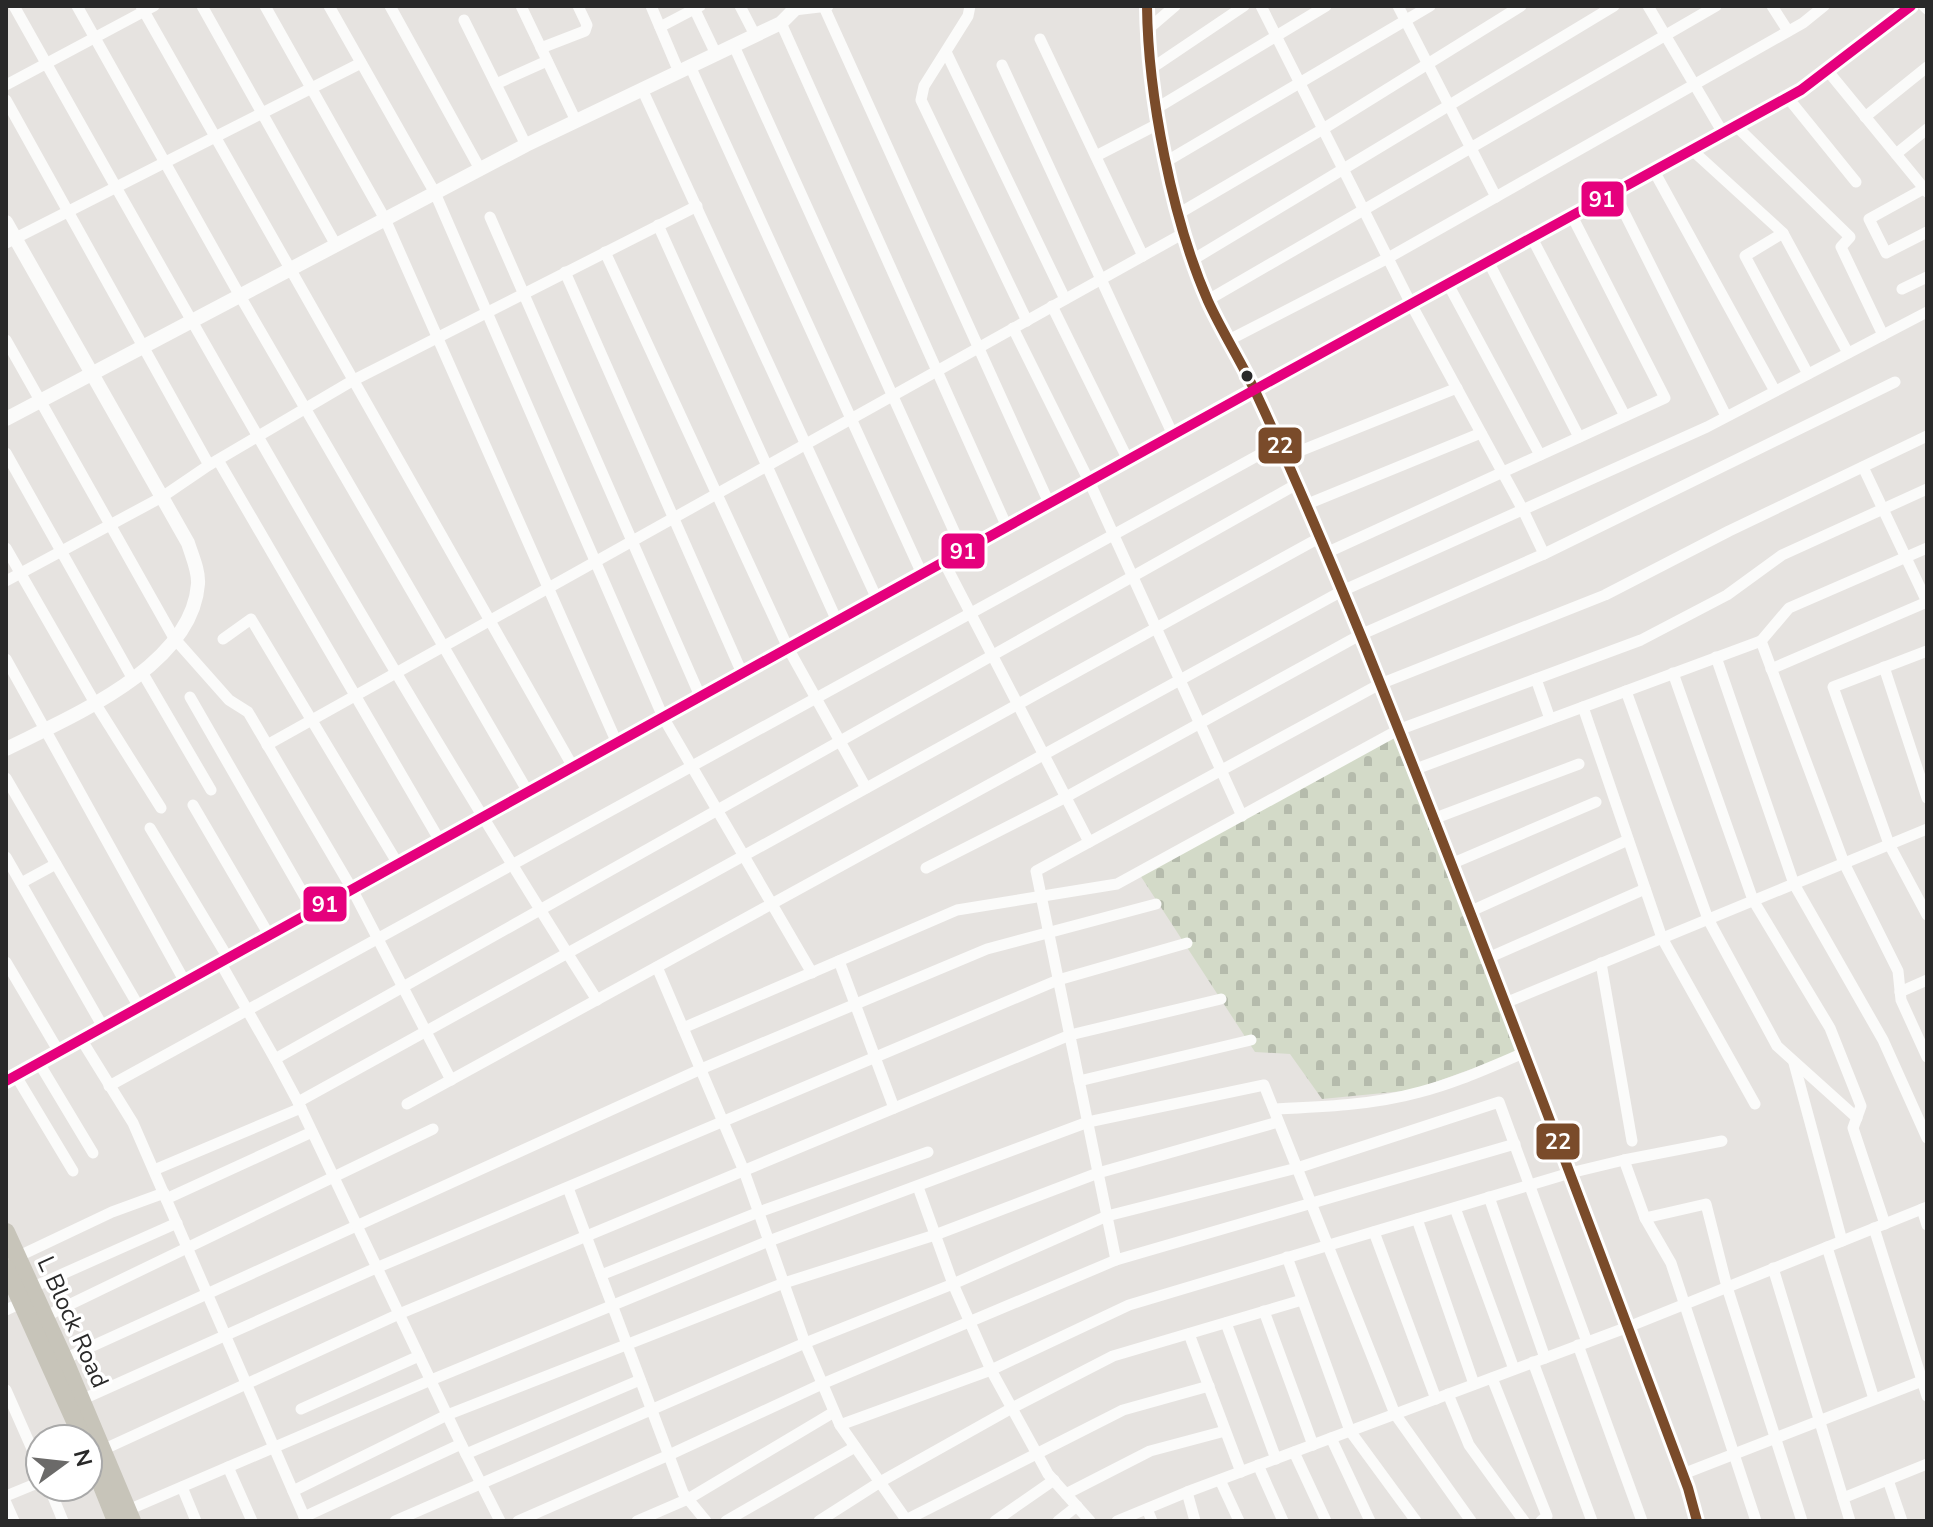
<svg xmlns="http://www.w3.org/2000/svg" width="1933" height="1527" font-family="'Nunito Sans',sans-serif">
<defs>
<pattern id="cemetery-stones" width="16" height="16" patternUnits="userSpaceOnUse" patternTransform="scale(2)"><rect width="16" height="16" fill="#d3dac8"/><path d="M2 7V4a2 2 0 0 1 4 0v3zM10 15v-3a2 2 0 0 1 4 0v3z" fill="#b5bbac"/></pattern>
</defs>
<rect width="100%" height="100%" fill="#e6e3e0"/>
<path fill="url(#cemetery-stones)" d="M1396,725L1523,1050L1414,1090L1322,1099L1290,1054L1255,1052L1138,872Z"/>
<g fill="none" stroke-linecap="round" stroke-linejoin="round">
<g stroke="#fbfbfa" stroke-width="11">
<path d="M14,6C202,341 391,676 597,1000"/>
<path d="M77,6L240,296L528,792"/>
<path d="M141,6L573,767"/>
<path d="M202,6L336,245"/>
<path d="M265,6L385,219L617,743"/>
<path d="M329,6L435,193L663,717L812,973"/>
<path d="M390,6L480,169"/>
<path d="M521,6L576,121"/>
<path d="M651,6L679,72"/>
<path d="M693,6L716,54"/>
<path d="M740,6L755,35"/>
<path d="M970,6L968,16L924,86L921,100L1027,321"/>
<path d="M1261,6L1411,304L1523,510L1544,554"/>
<path d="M1398,6L1496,197"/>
<path d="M1648,6L1723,133"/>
<path d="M1772,6L1788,31"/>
<path d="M1924,6L1927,9"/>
<path d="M824,7L1049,503"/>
<path d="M794,10L828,6"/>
<path d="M464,20L526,145"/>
<path d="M781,23L1007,527"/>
<path d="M660,27L700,6"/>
<path d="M1147,30L1175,6"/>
<path d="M1040,39L1143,256"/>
<path d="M734,46L963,551"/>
<path d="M541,48L585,31L587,25L578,6"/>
<path d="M946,52L1065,299"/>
<path d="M1002,65L1173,435"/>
<path d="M690,66L922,574"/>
<path d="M1152,68L1244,6"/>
<path d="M1827,70L1927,192"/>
<path d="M496,84L547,61"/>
<path d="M6,85L154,6"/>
<path d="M642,89L877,599"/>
<path d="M1788,98L1856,182"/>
<path d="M6,100L209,465"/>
<path d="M1157,108L1326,6"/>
<path d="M1865,117L1927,67"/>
<path d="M1736,126L1850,237L1841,247L1883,335"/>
<path d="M1692,150L1783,233L1848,353"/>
<path d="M1896,154L1927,129"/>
<path d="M1096,156L1160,123"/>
<path d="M1167,161L1430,6"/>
<path d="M1654,171L1775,391"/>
<path d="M1927,187L1869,219L1886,253L1927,232"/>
<path d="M1614,192L1726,416"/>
<path d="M1178,214L1323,129L1521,6"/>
<path d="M490,217L700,696"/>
<path d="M658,225L837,621"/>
<path d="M1783,233L1745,256L1808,374"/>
<path d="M1532,238L1625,416"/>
<path d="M6,243L361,63"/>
<path d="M605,252L788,648L866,788"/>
<path d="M1194,259L1614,6"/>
<path d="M1488,261L1579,437"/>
<path d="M565,272L742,673"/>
<path d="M1448,284L1540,455"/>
<path d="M1902,289L1927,277"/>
<path d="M1208,300L1716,6"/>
<path d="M1052,306L1128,460"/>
<path d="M1013,328L1089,481L1242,816"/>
<path d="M6,340L174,638L229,700L248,712L352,889L451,1080"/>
<path d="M1229,340L1388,258L1803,23L1824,6"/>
<path d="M6,453L133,679"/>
<path d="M1285,457L1457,388"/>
<path d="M218,460L440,841"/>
<path d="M1863,467L1927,602"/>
<path d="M1305,505L1481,433"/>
<path d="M6,548L95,703L161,808"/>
<path d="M1326,553L1665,398L1572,216"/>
<path d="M944,562L1089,842"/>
<path d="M6,581L162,497L209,465L352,381L697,206"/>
<path d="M223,639L251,619L398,864"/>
<path d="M1761,641L1844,863L1898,971L1901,1000L1927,1057"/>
<path d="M1927,651L1833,687L1889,844L1927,915"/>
<path d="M1716,657L1794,884L1883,1040L1927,1138"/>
<path d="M6,659L185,982"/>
<path d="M1884,667L1927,798"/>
<path d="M1771,669L1927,602"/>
<path d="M142,672L211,790"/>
<path d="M1673,673L1753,900L1830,1028L1861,1106L1853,1128L1885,1224"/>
<path d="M1536,679L1550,719"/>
<path d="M1626,691L1708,919L1777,1046L1857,1118"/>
<path d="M190,697L313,911"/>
<path d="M1583,707L1662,938L1755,1104"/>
<path d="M267,745L1184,233"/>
<path d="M1413,770L1761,641L1789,608L1927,548"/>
<path d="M6,778L139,1007"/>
<path d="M193,805L269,935"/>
<path d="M1433,819L1579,764"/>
<path d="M150,828L228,958"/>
<path d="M6,857L103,1027"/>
<path d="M1451,864L1596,802"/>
<path d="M926,868L1066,797L1360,635L1544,554L1895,382"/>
<path d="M21,883L56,864"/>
<path d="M1469,912L1628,840"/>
<path d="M1488,958L1645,889"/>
<path d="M839,961L894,1108"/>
<path d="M6,962L59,1052"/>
<path d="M220,962L275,1059"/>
<path d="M1601,963L1632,1141"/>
<path d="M657,967L744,1171L805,1343L840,1425L907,1521"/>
<path d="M1900,992L1927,980"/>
<path d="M1505,1003L1927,829"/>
<path d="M683,1028L957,910L1117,884L1398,730L1641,640L1727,595L1782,555L1927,489"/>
<path d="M81,1039L133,1123L306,1521"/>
<path d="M39,1063L93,1153"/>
<path d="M1794,1063L1842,1241"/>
<path d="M16,1076L73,1171"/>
<path d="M1079,1081L1251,1040"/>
<path d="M109,1086L1279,444"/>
<path d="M298,1102L1319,538"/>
<path d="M407,1104L1342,591L1707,427L1927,312"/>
<path d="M1274,1109C1322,1107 1373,1105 1420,1092C1456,1083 1490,1067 1524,1053"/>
<path d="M1624,1160L1722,1141"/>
<path d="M154,1170L301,1108"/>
<path d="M918,1187L953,1284L991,1370L1048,1474L1090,1521"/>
<path d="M568,1188L683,1493L706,1521"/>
<path d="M1489,1197L1545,1358"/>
<path d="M166,1199L312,1132"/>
<path d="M1455,1208L1514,1369"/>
<path d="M1922,1209L1927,1225"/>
<path d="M1645,1218L1706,1204L1727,1287L1802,1521"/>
<path d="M1417,1219L1474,1384"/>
<path d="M1874,1228L1927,1396"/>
<path d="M1374,1232L1436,1399"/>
<path d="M1827,1247L1874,1399"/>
<path d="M17,1257L112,1212L164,1193"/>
<path d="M1287,1257L1350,1431L1416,1521"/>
<path d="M1116,1260L1036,871L1380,684L1605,595L1729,531L1927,436"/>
<path d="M1773,1268L1850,1521"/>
<path d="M601,1275L759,1212L928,1152"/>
<path d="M31,1288L177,1223"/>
<path d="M6,1310L21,1303"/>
<path d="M1264,1311L1313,1445"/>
<path d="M44,1317L433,1129"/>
<path d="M1226,1323L1276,1459"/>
<path d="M1189,1334L1241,1472"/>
<path d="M1578,1345L1642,1521"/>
<path d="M64,1359L701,1069L987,949L1156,904"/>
<path d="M1533,1362L1592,1521"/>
<path d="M1492,1378L1547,1516L1541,1521"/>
<path d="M6,1390L40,1467"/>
<path d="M1448,1394L1469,1445L1524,1521"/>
<path d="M81,1400L376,1268L1058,980L1187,943"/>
<path d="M301,1409L419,1356"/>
<path d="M840,1425L991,1370L1129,1305L1570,1173L1624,1160L1645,1218L1671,1263L1756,1521"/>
<path d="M1331,1438L1370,1521"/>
<path d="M98,1452L399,1314L1070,1035L1221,999"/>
<path d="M1294,1452L1326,1521"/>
<path d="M466,1454L640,1380"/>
<path d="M1258,1465L1283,1521"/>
<path d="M228,1467L252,1521"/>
<path d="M1683,1474L1927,1379"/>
<path d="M1220,1480L1239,1521"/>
<path d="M1888,1480L1902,1521"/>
<path d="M49,1487L63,1521"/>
<path d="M182,1487L196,1521"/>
<path d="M293,1491L447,1415L784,1283L935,1235L1098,1173L1278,1122"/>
<path d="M1187,1492L1195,1521"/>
<path d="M1066,1494L1150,1451L1225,1431"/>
<path d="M6,1496L40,1482"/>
<path d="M1843,1498L1927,1464"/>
<path d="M6,1503L14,1521"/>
<path d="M1147,1509L1152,1521"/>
<path d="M128,1510L431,1380L769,1241L1088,1122L1264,1085L1395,1414L1471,1521"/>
<path d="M304,1517L461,1444"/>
<path d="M906,1520L1123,1410L1209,1386"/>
<path d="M395,1521L805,1343L953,1284L1107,1216L1297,1168L1499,1102L1587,1342"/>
<path d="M500,1521L461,1444L298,1102L275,1059L1297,484"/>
<path d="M518,1521L669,1455L822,1384L1116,1260L1515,1144"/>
<path d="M637,1521L688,1499L834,1412"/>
<path d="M726,1521L855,1447"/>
<path d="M819,1521L880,1482L1012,1408L1113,1356L1302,1300"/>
<path d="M995,1521L1054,1480"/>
<path d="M1058,1521L1077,1506"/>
<path d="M1117,1521L1187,1492L1628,1327L1927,1207"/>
</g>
<g stroke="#fbfbfa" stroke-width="14">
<path d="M1147,6C1148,95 1172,219 1208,301C1222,332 1241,361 1256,393C1295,477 1331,562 1366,648C1478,927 1583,1207 1688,1488L1697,1521"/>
<path d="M6,222L188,543C192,556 199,571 198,584C192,667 70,717 6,749"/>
<path d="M6,419L526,145L781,23L794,10L792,6"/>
<path d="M6,1081L1254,390L1801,90L1911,6"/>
</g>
<g stroke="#c7c4b9" stroke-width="18">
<path d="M6,1232L64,1359L132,1521"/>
<path d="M6,1268L83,1439"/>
<path d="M88,1451L116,1521"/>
</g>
<g stroke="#fff" stroke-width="16">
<path id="bus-1" d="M1147,6C1148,95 1172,219 1208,301C1222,332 1241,361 1256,393C1295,477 1331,562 1366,648C1478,927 1583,1207 1688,1488L1697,1521"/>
</g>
<g stroke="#fff" stroke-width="16">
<path id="bus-2" d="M6,1081L1254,390L1801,90L1911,6"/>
</g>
<use href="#bus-1" stroke="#7a4b2a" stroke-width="10"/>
<use href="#bus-2" stroke="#e5007d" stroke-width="10"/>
</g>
<circle fill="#292929" stroke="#fff" stroke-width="3" cx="1247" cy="376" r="7"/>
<g text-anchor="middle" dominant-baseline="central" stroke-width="7" stroke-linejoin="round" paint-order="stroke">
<g font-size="24" fill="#292929" stroke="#fff">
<text transform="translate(73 1322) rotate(66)">L Block Road</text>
</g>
</g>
<g stroke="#fff" stroke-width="3">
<rect x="1580" y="180" width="45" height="38" rx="8" fill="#e5007d"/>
<rect x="1257" y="426" width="46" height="39" rx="8" fill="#7a4b2a"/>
<rect x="940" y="532" width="46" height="38" rx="8" fill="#e5007d"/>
<rect x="302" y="885" width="46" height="38" rx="8" fill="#e5007d"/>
<rect x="1535" y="1122" width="46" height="39" rx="8" fill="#7a4b2a"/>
</g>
<g font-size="22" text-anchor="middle" font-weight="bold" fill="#fff">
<text x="1602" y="207">91</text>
<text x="1280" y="453">22</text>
<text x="963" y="559">91</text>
<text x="325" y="912">91</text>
<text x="1558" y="1149">22</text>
</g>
<rect width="1933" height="1527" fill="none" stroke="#292929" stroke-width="16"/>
<g transform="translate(64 1463) rotate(75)"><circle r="38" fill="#ffffff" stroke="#a9a9a9" stroke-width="2"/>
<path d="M0-6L14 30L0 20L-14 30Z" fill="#6b6a69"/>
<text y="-12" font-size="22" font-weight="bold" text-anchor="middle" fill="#292929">N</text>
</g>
</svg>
